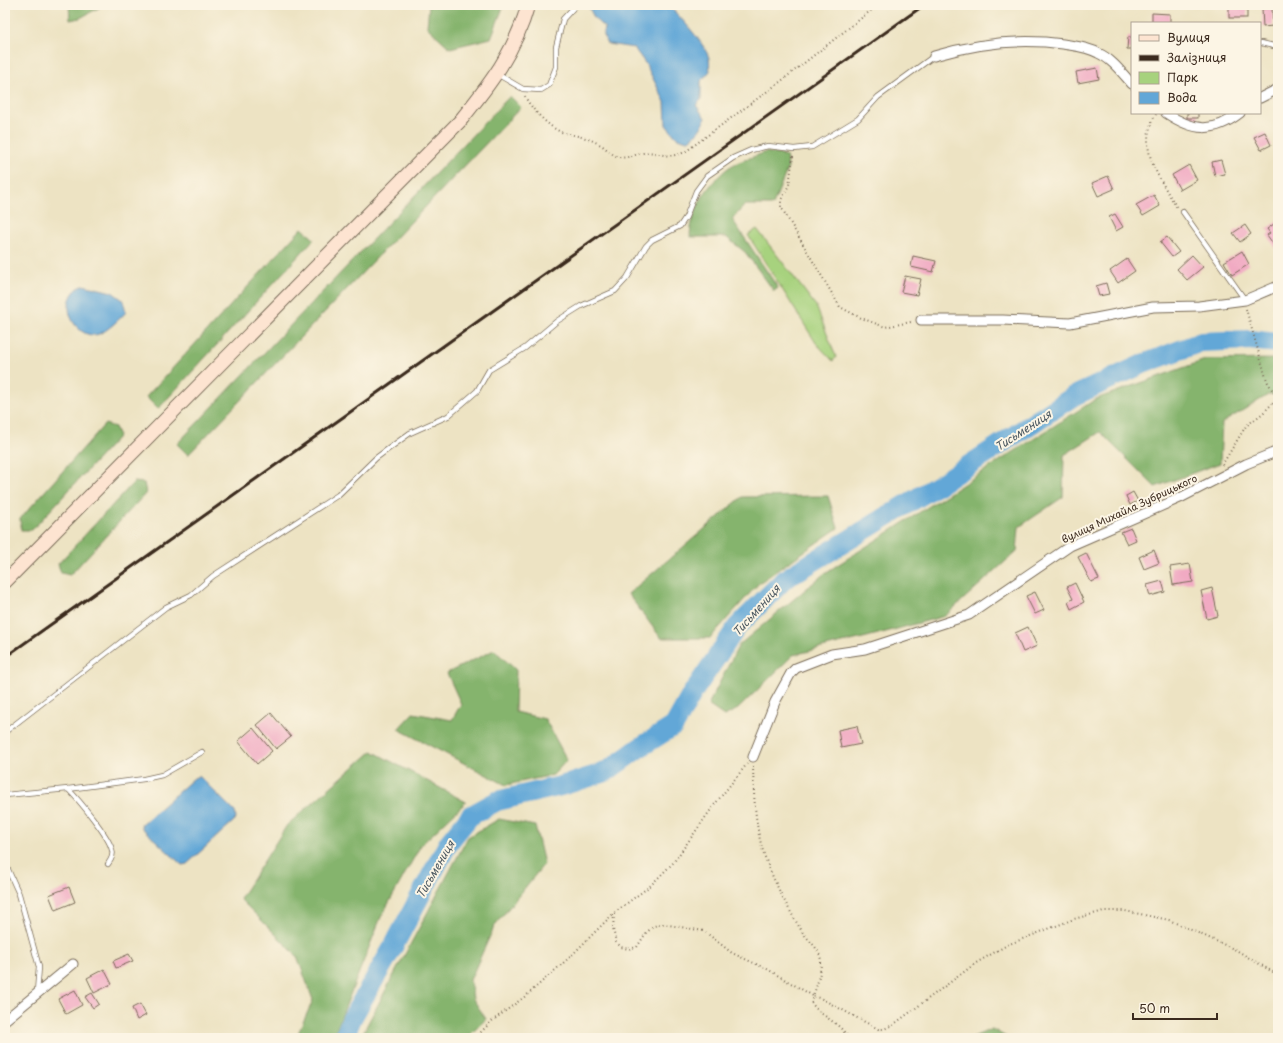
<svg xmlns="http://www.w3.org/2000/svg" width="1283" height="1043" font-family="'Playpen Sans',sans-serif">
<rect width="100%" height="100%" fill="#fcf5e5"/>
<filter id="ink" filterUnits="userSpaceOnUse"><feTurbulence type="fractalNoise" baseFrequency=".025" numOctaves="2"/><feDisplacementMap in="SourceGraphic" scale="8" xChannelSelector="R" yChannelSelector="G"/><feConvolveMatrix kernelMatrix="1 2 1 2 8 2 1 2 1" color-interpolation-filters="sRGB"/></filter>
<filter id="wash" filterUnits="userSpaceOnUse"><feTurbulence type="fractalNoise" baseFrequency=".012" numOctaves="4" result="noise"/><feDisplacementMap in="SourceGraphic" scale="16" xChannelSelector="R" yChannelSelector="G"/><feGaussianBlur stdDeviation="0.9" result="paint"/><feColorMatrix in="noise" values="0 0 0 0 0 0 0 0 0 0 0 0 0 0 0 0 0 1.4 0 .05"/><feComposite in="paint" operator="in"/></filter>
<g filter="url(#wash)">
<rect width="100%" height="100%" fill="#ede3c3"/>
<path fill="#a7d27e" stroke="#717e4e" d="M757,229L816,306L836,357L833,361L816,343L748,235Z"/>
<g fill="#85b46d" stroke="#606f46">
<path d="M69,5H104L80,18L70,20Z"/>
<path d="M429,5H504L491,38L450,48L427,27Z"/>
<path d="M510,96L521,107L188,455L177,444Z"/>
<path d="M766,152L786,156L788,167L773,205H745L732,219L778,288L774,291L745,252L726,237H690C691,210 707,185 728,168C738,161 754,157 766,152Z"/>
<path d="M302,228L314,239L158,409L146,397Z"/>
<path d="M1278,359V393L1268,395L1222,423L1220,463L1155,487L1100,432L1064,455L1063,497L1019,527L1017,551L945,616L867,637L793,655L738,709L724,716L708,705L739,645L825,573L1096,399L1205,360Z"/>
<path d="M105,424L115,427L119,436L32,530H21L20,519Z"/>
<path d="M134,482L144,483L146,493L70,575L61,573L58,564Z"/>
<path d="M828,496L838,528L759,583L710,638H661L628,594L742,497Z"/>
<path d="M494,650L516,670L515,712L545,719L567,760L553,775L506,785L398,729L413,713L452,720L461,704L447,673Z"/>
<path d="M372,751L466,802L421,845L381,917L333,1038H296L313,1000L297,956L240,899L287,825Z"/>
<path d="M499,819L535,826L544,864L495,925L470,980L473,999L486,1019L467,1038H360L468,837Z"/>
<path d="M992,1029L1008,1038H971Z"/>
</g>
<g fill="#62a7d7" stroke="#4e687a">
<path d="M591,5C598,5 608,3 615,5C625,9 632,14 642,5H668C680,17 704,42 709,58C710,62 709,67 710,71L701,81V100L696,105L705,118C702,129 696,135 687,141L676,137L666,125L665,102L645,63L634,48L608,44L603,35L605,28C596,21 593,17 589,7Z"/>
<path d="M83,285L112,292L123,300L126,312C121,318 106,332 99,334C77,342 53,301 83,285Z"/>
<path d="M199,776L235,812L236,819L187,864L182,865L142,828L141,825L194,778Z"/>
</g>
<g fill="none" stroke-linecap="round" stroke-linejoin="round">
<path stroke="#62a7d7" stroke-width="20" d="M344,1038L352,1018L393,947L449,842L470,816L497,801L561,786L606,772L639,748L674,726L693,692L737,627L785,579L943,482L1074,396L1143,364L1201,342L1249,340L1278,343"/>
</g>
<g id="blocks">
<g fill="#f1aac3">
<rect x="1229" y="5" width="18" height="13"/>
<path d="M1272,8L1273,26L1263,27L1262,9Z"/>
<path d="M1152,13L1170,14V23H1152Z"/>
<path d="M1128,37H1132V49H1127Z"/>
<path d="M1097,68L1099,79L1078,83L1076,72Z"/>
<rect x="1187" y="113" width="11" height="5"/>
<path d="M1265,132L1271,145L1261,150L1254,137Z"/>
<path d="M1221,160L1225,174L1215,176L1212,162Z"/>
<path d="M1189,165L1197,180L1180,190L1172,175Z"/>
<path d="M1108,176L1114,189L1098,196L1092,183Z"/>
<path d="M1154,195L1160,206L1143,216L1136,205Z"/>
<path d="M1115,214L1123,227L1116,231L1109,217Z"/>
<path d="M1278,221V246L1276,248L1267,235L1270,233L1267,229Z"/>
<path d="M1245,225L1251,234L1240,242L1233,233Z"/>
<path d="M1167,237L1179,252L1172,257L1160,242Z"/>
<path d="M1242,251L1249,264L1232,275L1224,262Z"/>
<path d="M1192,255L1203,267L1187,280L1177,269Z"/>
<path d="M913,256L936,261L933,272L911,267Z"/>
<path d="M1127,259L1135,271L1118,283L1110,271Z"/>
<path d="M905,276L921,279L917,295L901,292Z"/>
<path d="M1106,283L1109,294L1099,296L1096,286Z"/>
<path d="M1133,492L1138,501L1130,505L1126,496Z"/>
<path d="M1131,528L1136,540L1127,544L1121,532Z"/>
<path d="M1154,550L1159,563L1144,569L1139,557Z"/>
<path d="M1086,553L1099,579L1091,582L1078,557Z"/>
<path d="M1190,564L1193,582L1173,585L1170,567Z"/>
<path d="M1162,581L1165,592L1150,596L1147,585Z"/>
<path d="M1075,583L1084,602L1071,609L1068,602L1073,599L1067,587Z"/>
<path d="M1212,588L1218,616L1207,619L1201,591Z"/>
<path d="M1035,592L1044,610L1035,614L1026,596Z"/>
<path d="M1028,627L1037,646L1023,652L1015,633Z"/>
<path d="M271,713L291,737L276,749L257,725Z"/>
<path d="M857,726L861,744L841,748L838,730Z"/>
<path d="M253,728L272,751L257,764L238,741Z"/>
<path d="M69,887L75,902L55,910L49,895Z"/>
<path d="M129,954L133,961L116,968L113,961Z"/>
<path d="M104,969L112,984L94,993L87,978Z"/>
<path d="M75,990L82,1005L66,1014L58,999Z"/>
<path d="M92,993L99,1004L93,1008L85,997Z"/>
<path d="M140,1004L146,1015L137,1020L132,1008Z"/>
</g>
</g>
</g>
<g filter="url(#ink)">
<use href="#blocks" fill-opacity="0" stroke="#796b58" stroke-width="1"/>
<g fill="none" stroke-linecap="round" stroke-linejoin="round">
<g stroke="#796b58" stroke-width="6">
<g id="lane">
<path d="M1261,43L1278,47"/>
<path d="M497,74L523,89L541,90L549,85L556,67V47L563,19L576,5"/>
<path d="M1183,212L1245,300"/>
<path d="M5,732L166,607L191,595L213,576L338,495L376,458L410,433L448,416L477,391L489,370L525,348L557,321L581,306L615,291L627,278L646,246L652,240L680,226L686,217L696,191L707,176L733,158L751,150L768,146L794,149L812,147L858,119L878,97L934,56"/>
<path d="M68,789C78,799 109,836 112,850C114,855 111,860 108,864"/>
<path d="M5,795L68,789L144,779L162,775L202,752"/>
<path d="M5,863L19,894L39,967L37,992"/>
</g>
</g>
<g stroke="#796b58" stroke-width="11">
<g id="street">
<path d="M934,56C977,43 1018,38 1063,44C1075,46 1088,47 1098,53C1112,59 1122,73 1132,84"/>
<path d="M1260,98L1278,89"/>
<path d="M1166,113C1193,131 1213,134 1240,113"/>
<path d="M921,320H1003L1070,323L1153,307L1199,306L1245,300L1278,286"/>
<path d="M753,757L775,702L791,673L796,668L832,654L865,649L969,615L1070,546L1180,498L1246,464L1278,451"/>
<path d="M5,1020L73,964"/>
</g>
</g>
<g stroke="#796b58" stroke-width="15">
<path id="secondary" d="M5,582L460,121C490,84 515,52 528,5"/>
</g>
<g stroke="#796b58" stroke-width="2" stroke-dasharray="1 3" stroke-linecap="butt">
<path d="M525,96C529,107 550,128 561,132C575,136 585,136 599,144C606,147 612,156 619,157C628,159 635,154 643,153C660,150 663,161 685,152L780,82L878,5"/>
<path d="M1156,114C1135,148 1160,178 1177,208"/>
<path d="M793,156L789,185L781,200V207L840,307L861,318L885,327L911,322"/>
<path d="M1246,309L1267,381L1278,399"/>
<path d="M1277,399L1278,405"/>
<path d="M1222,465L1246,426L1263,413L1277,399"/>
<path d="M753,766C754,799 755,834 768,865C777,888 790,912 803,933C810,942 820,949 821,961C821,974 817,985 813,996L822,999L878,1029H884L893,1025L976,963L1007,945L1074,919L1104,911H1125L1169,920L1236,950L1278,975"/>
<path d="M614,914L613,929L616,942L621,947L628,949L637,947L646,933L654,926L663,924L704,931L732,953L767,969L813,996L811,1002C820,1017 839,1021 848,1038"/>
<path d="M475,1038L492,1021L527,995L570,957L614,913L650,886L673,863L715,804L747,764"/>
</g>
<use href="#lane" stroke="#fff" stroke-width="4.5"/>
<use href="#street" stroke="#fff" stroke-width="9"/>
<use href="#secondary" stroke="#fde4d1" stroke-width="13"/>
<path stroke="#3b2a1e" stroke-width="3" d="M5,657L924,5"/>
</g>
</g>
<g text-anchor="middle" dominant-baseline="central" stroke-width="4" stroke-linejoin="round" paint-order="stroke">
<g font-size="10" fill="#3b2a1e" stroke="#fcf5e5">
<text transform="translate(1129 508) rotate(-25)">вулиця Михайла Зубрицького</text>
</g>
<g font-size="11" font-style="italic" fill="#49565f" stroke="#fcf5e5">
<text transform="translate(1023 430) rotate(-33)">Тисьмениця</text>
<text transform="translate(756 610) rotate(-48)">Тисьмениця</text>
<text transform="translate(435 869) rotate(-60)">Тисьмениця</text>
</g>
</g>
<rect width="1283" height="1043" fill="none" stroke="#fcf5e5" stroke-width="20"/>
<rect x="1131" y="22" width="130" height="92" fill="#fcf5e5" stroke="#afa495"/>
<rect x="1139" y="35" width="20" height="6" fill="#fde4d1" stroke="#afa495"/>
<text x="1167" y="42" font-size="12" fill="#3b2a1e">Вулиця</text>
<rect x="1139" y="55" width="20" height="6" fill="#3b2a1e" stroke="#afa495"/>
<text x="1167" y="62" font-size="12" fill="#3b2a1e">Залізниця</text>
<rect x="1139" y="72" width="20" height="12" fill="#a7d27e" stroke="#afa495"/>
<text x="1167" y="82" font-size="12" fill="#3b2a1e">Парк</text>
<rect x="1139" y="92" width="20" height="12" fill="#62a7d7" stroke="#afa495"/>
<text x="1167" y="102" font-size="12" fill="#3b2a1e">Вода</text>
<path d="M1133 1013v6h84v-6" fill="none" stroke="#3b2a1e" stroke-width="2"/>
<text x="1139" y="1013" font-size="12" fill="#3b2a1e" stroke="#fcf5e5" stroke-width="3" paint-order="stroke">50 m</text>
</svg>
